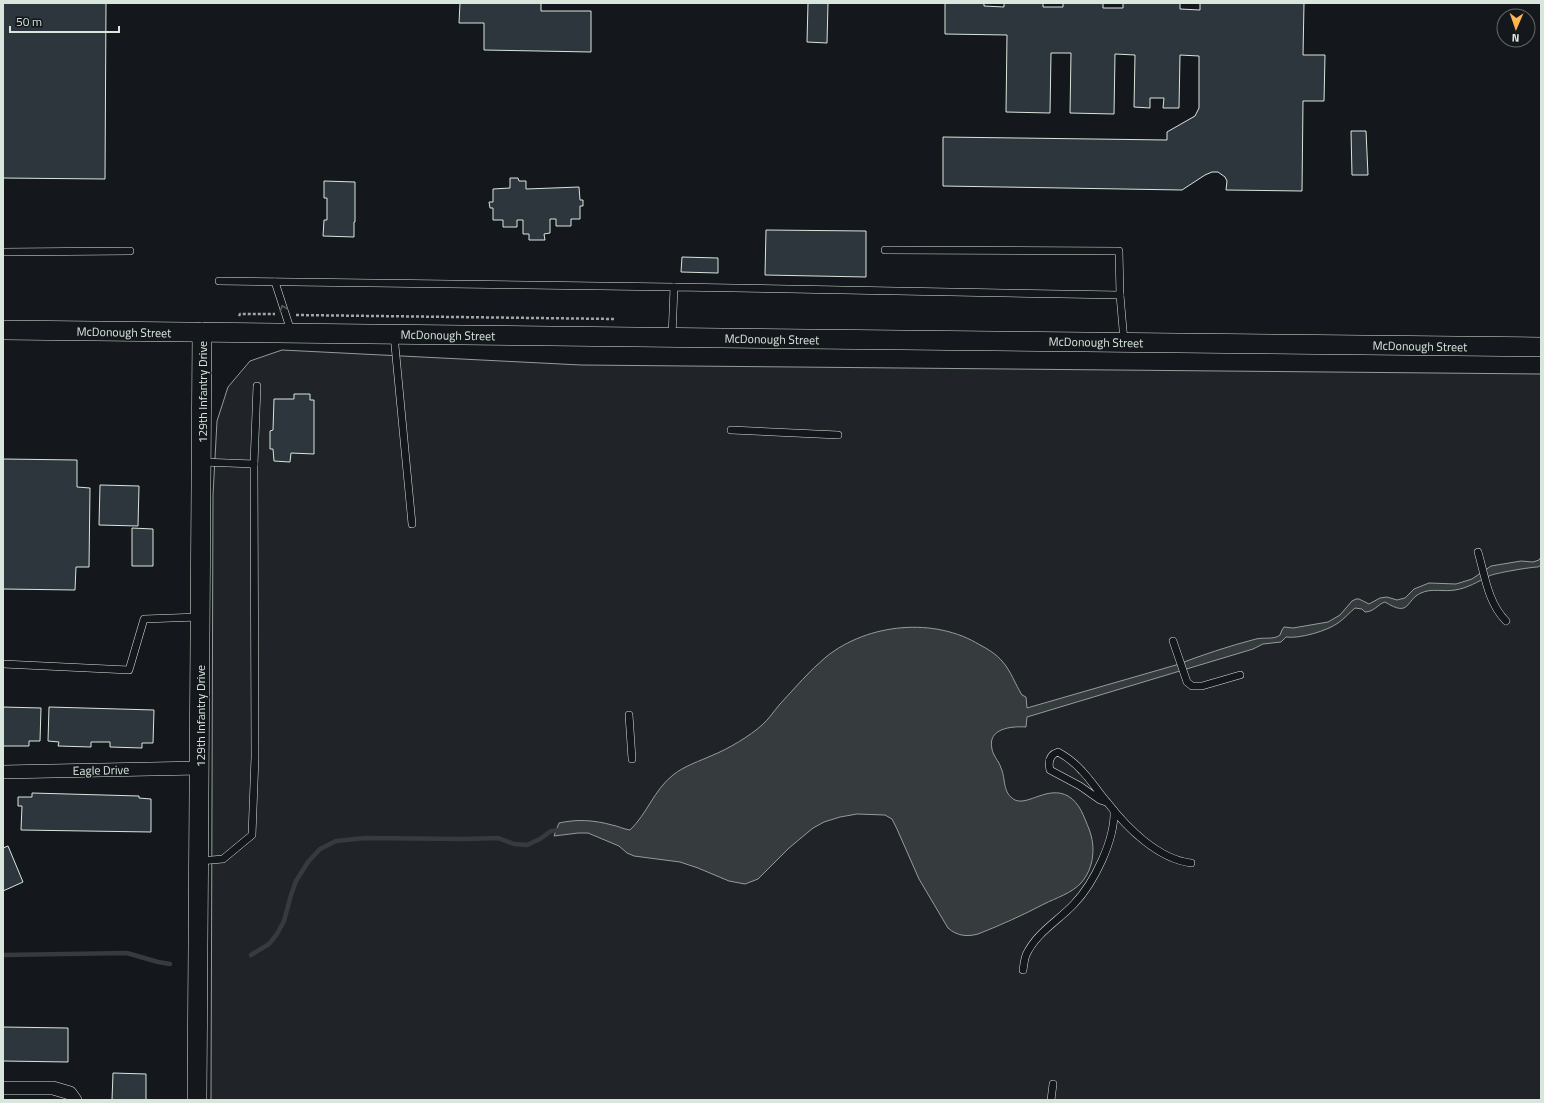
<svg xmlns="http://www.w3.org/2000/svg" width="1544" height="1103" font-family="'Titillium Web',sans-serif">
<rect width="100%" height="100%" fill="#14181c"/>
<path fill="#202428" stroke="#939e99" d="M282,350L581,365L1541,374V1100H211L213,495L217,421L228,387L250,361Z"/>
<path fill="#363b3e" stroke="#939e99" d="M1541,557V565L1538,567C1531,567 1495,573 1489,576C1477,582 1468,588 1455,590C1444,592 1431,588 1421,593C1405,600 1411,618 1385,602C1378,604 1374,612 1365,612L1362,609L1355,608C1349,613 1344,619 1338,623C1327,631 1299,639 1286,637L1281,642L1263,644L1253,649L1027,717L1026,727C1012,726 987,728 992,749C993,756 999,761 1001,768C1006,779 1002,793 1015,800C1028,806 1048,785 1068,796C1080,803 1084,817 1089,829C1096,847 1094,868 1081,883C1072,893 1056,898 1044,904C1023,915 1001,925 978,934C967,937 957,936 948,928L919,879L897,829L892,819L885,815L857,814L840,817L824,822L813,828L789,848L758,879L745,884L729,881L698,868L680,862L634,856L627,853L619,846L588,833H578L554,836L559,823C577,819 594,820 612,825C618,826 623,829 630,830C647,814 654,790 673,775C684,766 700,761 713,755C728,749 750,736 762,725C769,719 774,711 780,704C795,688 809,671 826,657C868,623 935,617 980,645C988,649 997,655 1002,661C1011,671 1015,684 1022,695L1026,697L1027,708L1176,665C1202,655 1229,646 1256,639C1264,637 1274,640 1280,635L1282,630L1284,627L1293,628L1328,622L1340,615L1352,601L1356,599H1359L1369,604L1380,598L1387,597L1397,600L1405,598L1414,589L1429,583L1456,584L1472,579L1491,566L1521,561L1533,562L1539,560Z"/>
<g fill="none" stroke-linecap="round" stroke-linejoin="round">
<g stroke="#363b3e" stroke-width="4.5">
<path d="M3,955L127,953L158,962L170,964"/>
<path d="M251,955L269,944L277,934L284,921L291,895L296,881L308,862L320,849L336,841L365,838L464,839L498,838L514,844L527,845L540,839L551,831L562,830"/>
</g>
</g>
<g fill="#2c363c" stroke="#d8e6dc">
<path d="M3,3H106L105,179L3,178Z"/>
<path d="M460,3H541V11H591V52L484,50V23H459Z"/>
<path d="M808,3H828L827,43L807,42Z"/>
<path d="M945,3H984V6L1004,7V3H1043V7H1063V3H1103V8H1123V3H1180V9L1200,10V3H1304L1303,55H1325L1324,101H1303L1302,191L1226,190L1227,181L1225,177L1218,172H1212L1205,175L1182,190L943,186V137L1167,140V132L1195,116L1199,108V56L1180,55L1179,108H1163L1164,98H1150V108L1134,107L1135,55L1115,54L1114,114L1070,113L1071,53H1051L1050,113L1006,112L1007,35L945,34Z"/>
<path d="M1351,131H1366L1368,175H1352Z"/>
<path d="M510,178H518L519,181H526V189L579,187L580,200H583V206H580V219H571V226H556V219H550V233L544,234L545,240H529V234H523V220H517V227H503V220H493V208H490L489,202H493V189L510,188Z"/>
<path d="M324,181L355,182V222H354V237L323,236L324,220H327V198H324Z"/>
<path d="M766,230L866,231V277L765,275Z"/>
<path d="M682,257L718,258V273L681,272Z"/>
<path d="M294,394H310V400H314V454L291,453L290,462L274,461L273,449H270V431L273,430L274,399H294Z"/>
<path d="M3,459L77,460V487L90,488L89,567H76L75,590L3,589Z"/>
<path d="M100,485L139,486L138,526L99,525Z"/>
<path d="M132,528L153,529V566H132Z"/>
<path d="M3,707L41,708L40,741H29V746H3Z"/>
<path d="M49,707L154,710L153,743H142V748L110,747V742H91V747L58,746L59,742L48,741Z"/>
<path d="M32,793L139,796V798L151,799V832L21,830L22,806H18V797H32Z"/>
<path d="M8,846L23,882L3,891V848Z"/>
<path d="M3,1027L68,1028V1062L3,1061Z"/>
<path d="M113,1073L146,1074V1100H112Z"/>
</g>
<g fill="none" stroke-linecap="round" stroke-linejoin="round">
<g stroke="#d8e6dc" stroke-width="8">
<g id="lane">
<path d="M885,250L1119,251L1120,295"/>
<path d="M3,252L130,251"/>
<path d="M219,281L674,287"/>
<path d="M275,282L291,331"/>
<path d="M394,335L412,524"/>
<path d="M672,337L674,287L1120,295L1124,341"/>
<path d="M731,430L838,435"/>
<path d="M202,462L254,464L257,386"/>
<path d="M1478,552C1485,576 1488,603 1506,621"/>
<path d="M1173,641L1187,682L1192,686H1202L1240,675"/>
<path d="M3,664L129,670L144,619L199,617"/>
<path d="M629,715L632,759"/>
<path d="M1106,802L1100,800L1080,786L1050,770C1048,762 1049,755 1058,752C1067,757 1075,763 1082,771C1091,780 1098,792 1107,802C1127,828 1158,859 1191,863"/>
<path d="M200,861L223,859L252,835L255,757L254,464"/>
<path d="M1023,970C1024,965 1024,960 1026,955C1036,933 1058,921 1074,904C1094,883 1115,840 1114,811"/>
<path d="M1051,1100L1053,1084"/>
</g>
</g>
<g stroke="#d8e6dc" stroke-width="14">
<g id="street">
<path d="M3,772L200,768"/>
<path d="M3,1088H53L70,1093L75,1100"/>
</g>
</g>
<g stroke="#d8e6dc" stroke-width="20">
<g id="secondary">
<path d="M3,330L1541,347"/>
<path d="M197,1100L202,332"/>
</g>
</g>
<g stroke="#9da8a2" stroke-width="2.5" stroke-dasharray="3 2" stroke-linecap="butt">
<path d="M296,315L615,319"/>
<path d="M239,316L240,314H275"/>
</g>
<use href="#lane" stroke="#14181c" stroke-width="7"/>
<use href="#street" stroke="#14181c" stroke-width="13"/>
<use href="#secondary" stroke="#14181c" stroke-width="19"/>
</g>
<defs><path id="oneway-chevron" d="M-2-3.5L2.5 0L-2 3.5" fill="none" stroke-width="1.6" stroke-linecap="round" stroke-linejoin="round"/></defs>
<use stroke="#59605f" href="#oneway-chevron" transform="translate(283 308) rotate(-109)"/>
<g text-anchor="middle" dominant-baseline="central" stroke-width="3" stroke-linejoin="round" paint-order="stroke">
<g font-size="12" fill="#d8e6dc" stroke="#14181c">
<text transform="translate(124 332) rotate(1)">McDonough Street</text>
<text transform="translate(448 335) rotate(1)">McDonough Street</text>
<text transform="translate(772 339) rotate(1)">McDonough Street</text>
<text transform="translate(1096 342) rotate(1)">McDonough Street</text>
<text transform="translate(1420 346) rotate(1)">McDonough Street</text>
<text transform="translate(202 392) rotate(-90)">129th Infantry Drive</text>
<text transform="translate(200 716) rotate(-90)">129th Infantry Drive</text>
<text transform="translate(101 770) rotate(-1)">Eagle Drive</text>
</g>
</g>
<rect width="1544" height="1103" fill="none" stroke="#d8e6dc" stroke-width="8"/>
<g transform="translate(1516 28) rotate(182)"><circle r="19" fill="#14181c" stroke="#626a69"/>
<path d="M0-3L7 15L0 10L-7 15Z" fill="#ffb74d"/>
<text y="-6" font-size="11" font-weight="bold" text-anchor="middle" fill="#d8e6dc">N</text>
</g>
<path d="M10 26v6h109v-6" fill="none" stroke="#d8e6dc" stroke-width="2"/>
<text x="16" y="26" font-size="12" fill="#d8e6dc" stroke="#14181c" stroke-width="3" paint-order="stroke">50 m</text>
</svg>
